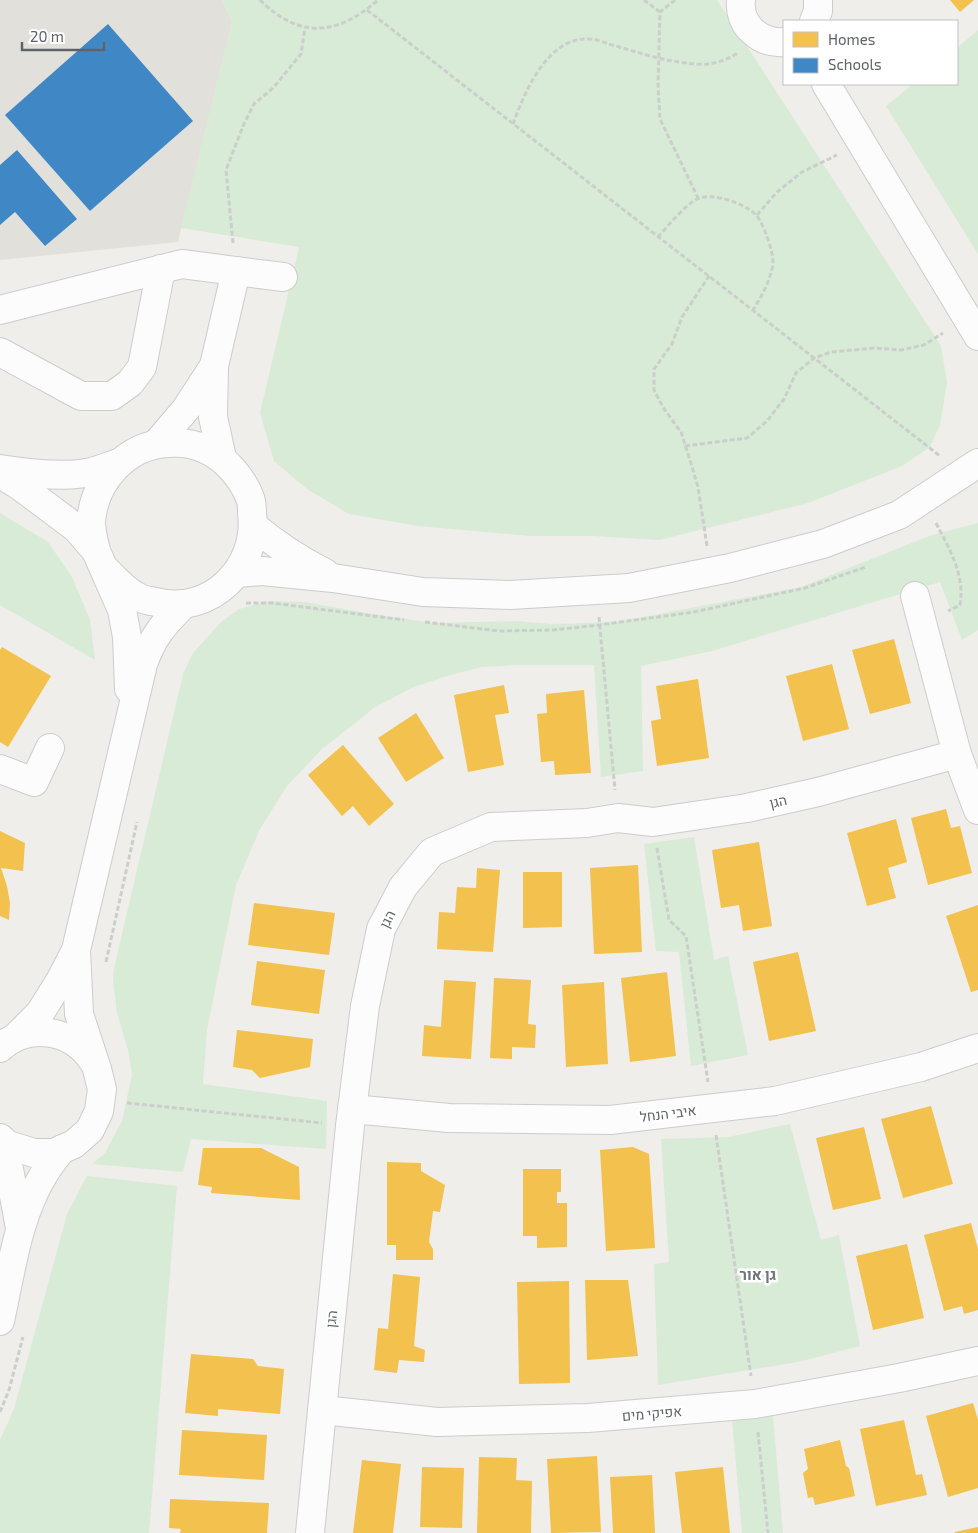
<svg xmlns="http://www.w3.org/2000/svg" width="978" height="1533" font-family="'Exo 2',Heebo,sans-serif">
<rect width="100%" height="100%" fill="#efeeea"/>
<path fill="#e2e0da" d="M0,0H222L232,22L178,242L0,260Z"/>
<g fill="#d8ebd6">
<path d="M222,0H717L941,346L947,383L940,425L930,447L902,466L808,503L659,540L593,536H530L418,526L349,514L307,489L274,461L260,413L299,247L181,228L232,22Z"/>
<path d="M978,30V254L886,106L913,84H957V48Z"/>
<path d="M0,513L48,542L72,577L90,620L95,660L0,605Z"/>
<path d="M978,523V630L962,640L940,582L712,651L641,666L643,771L601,777L594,665H518L481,667L447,676L411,688L374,708L322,749L287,786L260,829L236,885L207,1030L203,1084L327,1101L326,1149L191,1139L183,1172L92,1164L105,1153L122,1121L132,1075L128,1050L117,1013L113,981L114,968L183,674L193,653L221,622L239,609L269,601L304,602L373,614L432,623L518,621L551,624L617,622L801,587L932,535Z"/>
<path d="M694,837L714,960L728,956L748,1055L691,1066L679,952L656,951L644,844Z"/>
<path d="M790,1124L821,1240L839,1235L860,1346L798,1362L658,1385L654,1264L669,1262L661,1139L728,1137Z"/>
<path d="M87,1176L177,1186L149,1533H0V1440L14,1409L67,1214Z"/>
<path d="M773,1416L783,1533H742L732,1420Z"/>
</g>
<g fill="#f2c14e">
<path d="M950,0H974L960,12Z"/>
<path d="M894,639L911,703L870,714L852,650Z"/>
<path d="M2,647L51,676L8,747L0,742V650Z"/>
<path d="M832,664L849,729L803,741L786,676Z"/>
<path d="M698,679L709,758L657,766L651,721L661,719L656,686Z"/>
<path d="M504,685L509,713L495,715L504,765L468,772L454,695Z"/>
<path d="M584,690L591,773L555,775L554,761L541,762L537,714L547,713L546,694Z"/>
<path d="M416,713L444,758L406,782L378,738Z"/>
<path d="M343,745L394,804L369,826L353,806L342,816L308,775Z"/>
<path d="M946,809L951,828L960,826L972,873L928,885L911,818Z"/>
<path d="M896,819L907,862L888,868L896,898L867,906L847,833Z"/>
<path d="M0,831L25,843L23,871L1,868L7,886L10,903L9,920L0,916Z"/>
<path d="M759,842L772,926L743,931L739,905L721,908L712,850Z"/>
<path d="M638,865L642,952L594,954L590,868Z"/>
<path d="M477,868L500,870L493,952L437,949L439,912L455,913L457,887L476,888Z"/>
<path d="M523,872H562V927L523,928Z"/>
<path d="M254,903L335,913L329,955L248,945Z"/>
<path d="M978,905V990L971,992L946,916Z"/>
<path d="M798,952L816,1031L769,1041L753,962Z"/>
<path d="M257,961L325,970L319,1014L251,1005Z"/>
<path d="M667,972L676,1056L630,1062L621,978Z"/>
<path d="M494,978L531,980L528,1024L536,1025L535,1048L512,1047V1059L490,1058Z"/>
<path d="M444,980L476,982L471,1059L422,1056L424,1025L441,1027Z"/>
<path d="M604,982L608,1064L566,1067L562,985Z"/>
<path d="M237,1030L313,1039L310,1067L260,1078L252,1070L233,1067Z"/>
<path d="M931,1106L953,1184L903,1198L881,1119Z"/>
<path d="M864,1127L881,1199L833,1210L816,1138Z"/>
<path d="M633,1147L649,1154L655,1248L606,1251L600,1150Z"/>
<path d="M203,1148H261L299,1167L300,1200L211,1193L212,1187L198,1185Z"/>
<path d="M387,1162L421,1163V1171L445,1185L440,1212L433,1211L429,1242L433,1249V1260H396V1245H387Z"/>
<path d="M523,1169H561V1192H557V1203H567V1247L537,1248V1236H523Z"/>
<path d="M971,1223L978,1249V1310L964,1314L962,1306L944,1311L924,1235Z"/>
<path d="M907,1244L924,1318L873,1330L856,1256Z"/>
<path d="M393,1274L420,1277L414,1346L425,1350L424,1362L399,1360L397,1373L374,1370L378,1328L388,1329Z"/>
<path d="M585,1280H628L638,1356L587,1360Z"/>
<path d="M569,1281L570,1383L519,1384L517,1282Z"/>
<path d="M191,1354L253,1359L258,1366L284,1369L280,1414L218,1409V1416L185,1413Z"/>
<path d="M973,1403L978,1420V1488L948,1497L926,1416Z"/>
<path d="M904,1420L916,1475L922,1474L927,1495L876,1506L860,1429Z"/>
<path d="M182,1430L267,1435L264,1480L179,1475Z"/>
<path d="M840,1440L846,1466L849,1468L855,1496L815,1505L813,1497L808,1498L803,1473L808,1469L804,1449Z"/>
<path d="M597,1456L601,1532L551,1533L547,1459Z"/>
<path d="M479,1457L517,1458L516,1480L532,1481L531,1533H477Z"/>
<path d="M362,1460L401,1464L393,1533H353Z"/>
<path d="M422,1467L464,1468L462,1528L420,1527Z"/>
<path d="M723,1467L730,1533H682L675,1472Z"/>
<path d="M652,1475L655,1533H613L610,1477Z"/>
<path d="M170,1499L269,1503L267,1533H180L181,1529L169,1528Z"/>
<path d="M978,1527V1533H955V1532Z"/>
</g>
<g fill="#3f88c5">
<path d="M108,24L193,121L90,211L5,115Z"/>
<path d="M17,150L77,219L45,246L15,212L0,225V165Z"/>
</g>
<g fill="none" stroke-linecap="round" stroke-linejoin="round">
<g stroke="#cbcccc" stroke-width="30">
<g id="minor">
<path d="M741,0C738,25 760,44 784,42"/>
<path d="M814,21L818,11V0"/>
<path d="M826,84L978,336"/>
<path d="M0,310L182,264L283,277"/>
<path d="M0,352L81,396H112L130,383L142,367L161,269"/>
<path d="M157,443L186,409L214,366"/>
<path d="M222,458L213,417L214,366L236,271"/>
<path d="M0,469C26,473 66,478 91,472C100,470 109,466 118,463"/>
<path d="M0,474L20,486L76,528L96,551L122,610L127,637L129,689"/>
<path d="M254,526C276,545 300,560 325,573"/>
<path d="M96,551C94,542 91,531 91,522C94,480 127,445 168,443C194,441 216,451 232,469C240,478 246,487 250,498C252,502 252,508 252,513C259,567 211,616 156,602C150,601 143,600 138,597C125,591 116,580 106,570"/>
<path d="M237,573L262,571L333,578L423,592L510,595L629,588L730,568L823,544L899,515L978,463"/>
<path d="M915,596L957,754L978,810"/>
<path d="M0,769L34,782L50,748"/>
<path d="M16,1037L40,1013L60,981L74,954"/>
<path d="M0,1048C28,1022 72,1029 93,1061"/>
<path d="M352,1109L449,1118L610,1120L775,1101L921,1067L978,1048"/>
<path d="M0,1138L8,1145L34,1153H54L74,1144L90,1130L99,1111L102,1089L97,1069L79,1014L76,950L143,664C153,636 163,625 184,604"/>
<path d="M0,1146L9,1169L20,1228"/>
<path d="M0,1321C11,1272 17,1218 44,1174C49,1165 56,1157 62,1149"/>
<path d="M322,1410L437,1422L588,1418L755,1404L899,1378L978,1361"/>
<path d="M310,1533L350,1126L365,1006L381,929L403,887L432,852L491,827L587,823L618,818L653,822L747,808L818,792L957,754"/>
</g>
</g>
<g stroke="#cacfcc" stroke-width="3" stroke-dasharray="5 2.5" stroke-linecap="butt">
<path d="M260,0C299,39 337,36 378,0"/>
<path d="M644,0L660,12"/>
<path d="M675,0L660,12L658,85L660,119L698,198"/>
<path d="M367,10L940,456"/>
<path d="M513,124C525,91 548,36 590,39C597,39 605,43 612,45C635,51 656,59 679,62C705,66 715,66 738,53"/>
<path d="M757,215L777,192L802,172L837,155"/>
<path d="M658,237C668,226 685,205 697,199C713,192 743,203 755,214C763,221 774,253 773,264C770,281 762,296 753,310"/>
<path d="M233,243L226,170L243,126L254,104L273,88L301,54L305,28"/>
<path d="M685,446L747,438L767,421L784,399L796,373L814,358L831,352L875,348L901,350L924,345L943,333"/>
<path d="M936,523C950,550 965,575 960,605L948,611"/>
<path d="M707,546L698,487L690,460L681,432L664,409L654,390V369L672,344L682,317L709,276"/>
<path d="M246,603H272L404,620"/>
<path d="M599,617L615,790"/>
<path d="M425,622L499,631L553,630L599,625L694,612L805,588L866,567"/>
<path d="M657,848L669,920L686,936L708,1082"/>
<path d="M106,962L137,822"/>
<path d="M127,1103L322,1123"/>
<path d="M716,1135L751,1376"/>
<path d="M0,1412L9,1390L23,1337"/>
<path d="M758,1432L768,1533"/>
</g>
<use href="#minor" stroke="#fdfcfc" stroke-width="28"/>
</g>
<g text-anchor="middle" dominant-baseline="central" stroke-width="5" stroke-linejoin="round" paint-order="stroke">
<g font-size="14" fill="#5f6368" stroke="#fff">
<text transform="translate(778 801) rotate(-13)">הגן</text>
<text transform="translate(387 919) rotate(-64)">הגן</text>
<text transform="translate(668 1113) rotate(-7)">איבי הנחל</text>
<text transform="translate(331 1319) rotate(-84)">הגן</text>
<text transform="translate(652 1413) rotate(-5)">אפיקי מים</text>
</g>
<g font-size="15" font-weight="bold" fill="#70757a" stroke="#fff">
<text x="758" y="1274">גן אור</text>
</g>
</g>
<rect x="783" y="20" width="175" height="65" fill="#ffffff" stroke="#bfc1c3"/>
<rect x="793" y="32" width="25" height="15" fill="#f2c14e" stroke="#bfc1c3"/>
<text x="828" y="45" font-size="15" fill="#5f6368">Homes</text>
<rect x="793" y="58" width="25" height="15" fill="#3f88c5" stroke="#bfc1c3"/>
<text x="828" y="70" font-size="15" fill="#5f6368">Schools</text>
<path d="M22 42v8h82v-8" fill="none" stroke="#5f6368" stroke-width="2.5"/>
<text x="30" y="42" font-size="15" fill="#5f6368" stroke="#ffffff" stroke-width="4" paint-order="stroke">20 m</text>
</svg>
